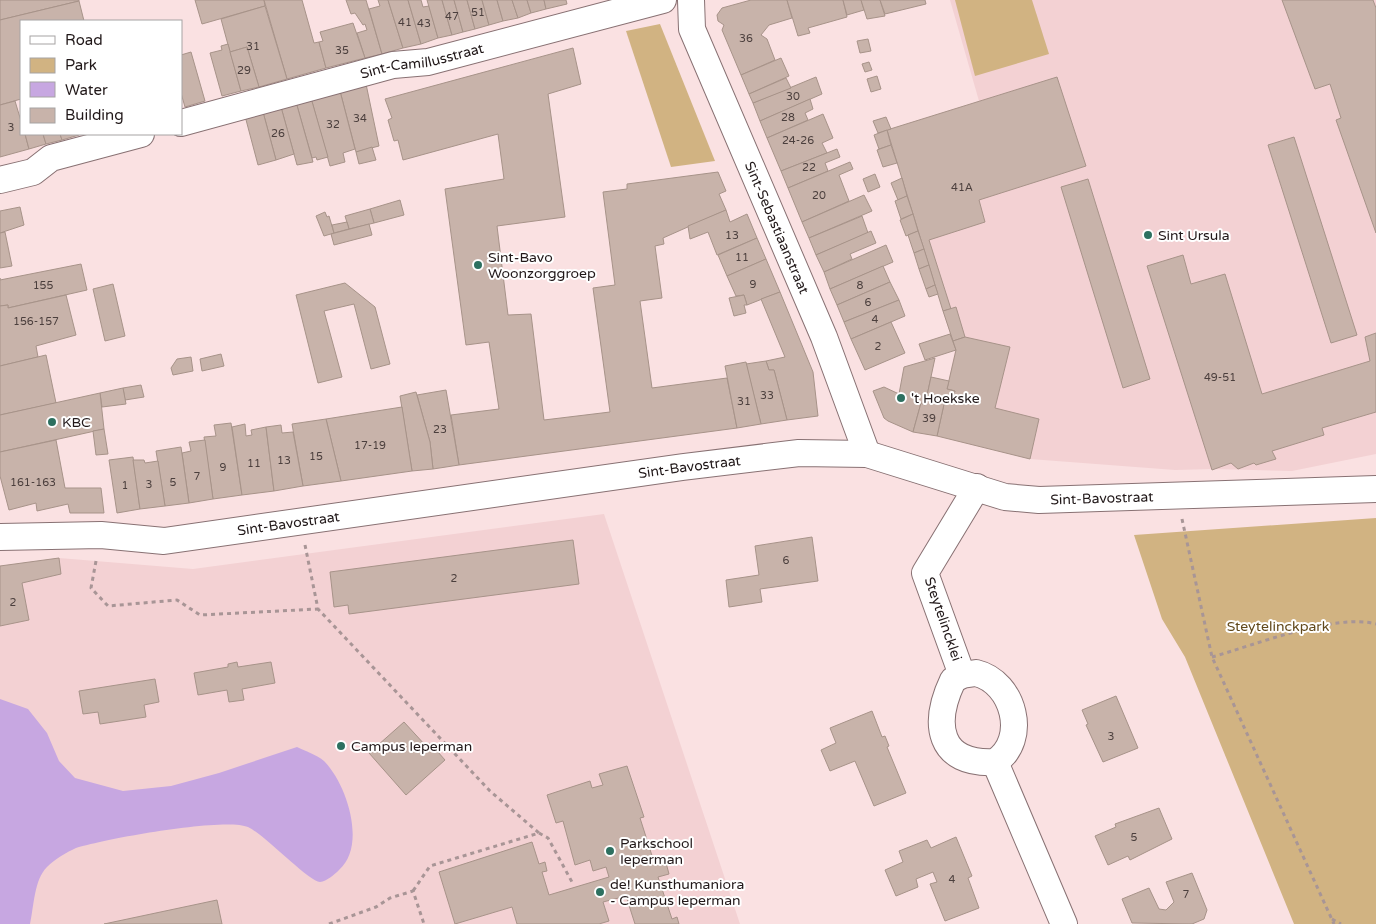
<svg xmlns="http://www.w3.org/2000/svg" width="1376" height="924" font-family="'Varela Round',sans-serif">
<rect width="100%" height="100%" fill="#fae1e2"/>
<g fill="#f3d1d3">
<path d="M950,0H1376V454L1292,471L1214,469L1175,470L1030,459L937,436L955,350L887,130L979,101Z"/>
<path d="M604,514L740,924H0V566L59,558L193,569Z"/>
</g>
<g fill="#d1b382">
<path d="M955,0H1032L1049,54L975,76Z"/>
<path d="M660,24L715,161L671,167L626,31Z"/>
<path d="M1376,518V924H1294L1185,657L1162,619L1134,535Z"/>
</g>
<path fill="#c7a7e1" d="M0,699L28,709L47,733L59,761L75,778L123,791L171,786L219,773L297,747C305,751 317,755 324,761C347,784 367,846 339,870C334,875 327,881 320,882C309,882 265,835 248,827C224,817 104,839 76,848C67,852 55,859 47,867C34,880 34,906 30,924H0Z"/>
<g fill="#c8b3aa" stroke="#a79389">
<path d="M0,0H79V1L0,20Z"/>
<path d="M195,0H264L265,6L202,24Z"/>
<path d="M264,0H302L314,43L319,42L326,68L287,79Z"/>
<path d="M346,0H366L382,54L365,58L357,33L367,30L365,24L363,25L355,13L351,14Z"/>
<path d="M378,0H388L403,48L382,54L369,9L380,6Z"/>
<path d="M388,0H408L421,44L403,48Z"/>
<path d="M408,0H421L423,7L429,6L438,38L421,44Z"/>
<path d="M427,0H442L452,35L438,38Z"/>
<path d="M442,0H454L463,32L452,35Z"/>
<path d="M454,0H467L475,29L463,32Z"/>
<path d="M467,0H482L489,25L475,29Z"/>
<path d="M482,0H497L503,21L489,25Z"/>
<path d="M497,0H512L518,18L503,21Z"/>
<path d="M512,0H527L531,13L518,18Z"/>
<path d="M527,0H544L546,9L531,13Z"/>
<path d="M544,0H566L567,4L546,9Z"/>
<path d="M751,0H787L792,18L769,25L761,35L767,39L775,60L741,75L722,30L724,25L718,21L717,15L722,8Z"/>
<path d="M787,0H843L847,17L808,28L810,33L798,36Z"/>
<path d="M843,0H861L864,10L847,15Z"/>
<path d="M861,0H880L885,16L867,19Z"/>
<path d="M880,0H925L926,4L885,14Z"/>
<path d="M1282,0H1373L1376,8V233L1336,120L1341,118L1330,84L1315,89Z"/>
<path d="M79,1L84,21H21V99L0,105V20Z"/>
<path d="M265,6L287,79L259,87L247,47L230,52L221,19Z"/>
<path d="M353,23L365,58L326,68L319,42L323,41L320,32Z"/>
<path d="M868,39L871,51L860,53L857,41Z"/>
<path d="M228,44L241,91L222,96L210,53L222,50L221,46Z"/>
<path d="M247,47L259,87L241,91L230,52Z"/>
<path d="M573,48L581,84L548,94L565,217L497,226L508,315L531,314L544,420L610,412L593,288L615,285L603,192L627,189V184L718,172L726,191L719,194L726,210L663,238L664,244L655,246L662,298L640,301L652,388L727,378L737,428L459,465L451,415L499,409L489,342L466,345L445,189L504,179L498,134L403,160L398,140L394,141L388,120L392,118L385,99Z"/>
<path d="M191,52L205,101L185,107L181,93V55Z"/>
<path d="M781,58L789,76L749,94L741,75Z"/>
<path d="M869,62L872,70L865,72L862,64Z"/>
<path d="M877,76L881,89L871,92L867,79Z"/>
<path d="M816,77L822,94L760,121L753,103Z"/>
<path d="M1057,77L1086,166L979,200L985,222L929,240L951,309L943,311L887,130Z"/>
<path d="M786,78L791,88L753,103L749,94Z"/>
<path d="M366,84L379,146L356,152L340,91Z"/>
<path d="M340,91L355,149L343,153L345,162L330,166L311,98Z"/>
<path d="M311,98L328,157L317,160L316,157L312,158L296,102Z"/>
<path d="M810,99L813,109L805,113L808,120L767,138L760,121Z"/>
<path d="M15,101L21,121V134H25L29,149L0,157V105Z"/>
<path d="M296,102L313,162L297,165L281,107Z"/>
<path d="M281,107L294,154L276,160L263,112Z"/>
<path d="M263,112L276,160L258,165L245,116Z"/>
<path d="M823,114L833,138L822,143L827,153L781,171L767,138Z"/>
<path d="M886,117L891,129L878,133L873,121Z"/>
<path d="M887,130L891,145L879,149L874,135Z"/>
<path d="M25,134H43L46,144L29,149Z"/>
<path d="M43,134H60L62,140L46,144Z"/>
<path d="M60,134H78L79,135L62,140Z"/>
<path d="M1294,137L1357,335L1331,343L1268,145Z"/>
<path d="M891,145L897,163L883,167L877,150Z"/>
<path d="M372,147L376,160L359,164L356,152Z"/>
<path d="M837,149L840,157L825,163L828,171L788,188L781,171Z"/>
<path d="M850,162L853,169L839,175L849,201L802,222L788,188Z"/>
<path d="M875,174L880,187L868,192L863,179Z"/>
<path d="M902,178L907,196L898,200L891,183Z"/>
<path d="M1088,179L1150,379L1123,388L1061,187Z"/>
<path d="M864,195L872,211L809,238L802,222Z"/>
<path d="M907,196L913,214L901,219L895,201Z"/>
<path d="M400,200L404,215L374,223L370,209Z"/>
<path d="M20,207L24,225L0,233V211Z"/>
<path d="M370,209L374,223L349,229L345,216Z"/>
<path d="M726,210L730,222L747,214L757,238L717,255L708,232L690,239L688,226Z"/>
<path d="M325,212L327,217L329,216L334,233L324,236L316,216Z"/>
<path d="M913,214L918,231L906,236L900,220Z"/>
<path d="M862,216L868,233L816,255L809,238Z"/>
<path d="M347,222L349,229L334,233L332,225Z"/>
<path d="M369,224L372,235L334,245L331,234Z"/>
<path d="M871,231L876,243L850,254L852,259L824,272L816,255Z"/>
<path d="M918,231L924,249L914,253L908,235Z"/>
<path d="M5,232L12,266L0,268V233Z"/>
<path d="M757,238L766,259L727,276L718,255Z"/>
<path d="M886,245L893,262L830,289L824,272Z"/>
<path d="M924,249L929,265L919,269L914,253Z"/>
<path d="M1183,255L1191,284L1225,274L1262,394L1370,361L1365,337L1376,333V412L1322,428L1324,435L1272,451L1276,459L1256,465L1254,463L1238,469L1231,463L1212,470L1147,266Z"/>
<path d="M766,259L780,292L747,305L744,295L736,296L727,276Z"/>
<path d="M81,264L87,290L8,308V305L0,306V278V280Z"/>
<path d="M929,265L935,285L926,289L919,269Z"/>
<path d="M883,266L890,282L837,305L830,289Z"/>
<path d="M890,282L899,300L844,322L837,305Z"/>
<path d="M345,283L375,307L390,364L371,369L354,304L324,311L342,377L318,383L296,295Z"/>
<path d="M113,284L125,336L105,341L93,289Z"/>
<path d="M935,285L938,294L929,297L926,289Z"/>
<path d="M780,292L813,372L818,416L787,420L774,370H769L766,361L785,357L761,299Z"/>
<path d="M66,295L76,335L36,346L38,357L0,366V306L8,305V308Z"/>
<path d="M744,295L747,305H744L746,313L734,316L729,298Z"/>
<path d="M899,300L905,316L851,339L844,322Z"/>
<path d="M956,307L965,337L953,341L943,311Z"/>
<path d="M891,322L905,353L865,370L851,339Z"/>
<path d="M950,334L956,350L925,360L919,344Z"/>
<path d="M965,337L1010,347L995,408L1039,419L1030,459L937,436L946,395L953,397L955,391L947,389L956,350L953,341Z"/>
<path d="M221,354L224,366L202,371L200,359Z"/>
<path d="M46,355L56,403L0,415V366Z"/>
<path d="M191,357L193,371L173,375L171,368L177,359Z"/>
<path d="M935,358L925,405L921,403L913,432L888,421L884,418L873,391L884,387L899,394L904,367Z"/>
<path d="M766,361L769,370H774L787,420L761,424L746,364Z"/>
<path d="M746,362L761,424L737,428L725,366Z"/>
<path d="M931,377L949,381L947,389L955,391L953,397L946,395L937,436L913,432L921,403L925,405Z"/>
<path d="M141,385L144,397L125,400L123,388Z"/>
<path d="M123,388L126,404L102,407L100,393Z"/>
<path d="M446,390L459,465L433,469L430,442L417,395Z"/>
<path d="M416,392L430,442L433,469L412,471L400,396Z"/>
<path d="M100,393L104,429L0,452V415Z"/>
<path d="M402,407L412,471L341,481L326,419Z"/>
<path d="M326,419L341,481L303,486L292,424Z"/>
<path d="M231,423L242,495L213,499L204,437L216,436L214,425Z"/>
<path d="M245,424L246,436L252,435L251,430L266,427L274,491L242,495L232,427Z"/>
<path d="M281,425L282,433L293,432L303,486L274,491L266,427Z"/>
<path d="M104,429L108,454L96,455L93,431Z"/>
<path d="M56,440L65,488H101L104,513H70L68,504L37,511L36,503L9,510L0,476V452Z"/>
<path d="M205,440L213,499L189,503L182,453L191,451L189,442Z"/>
<path d="M181,447L189,503L165,506L156,451Z"/>
<path d="M133,457L140,509L117,513L109,460Z"/>
<path d="M133,460H144L145,463L158,461L165,506L140,509Z"/>
<path d="M812,537L818,581L760,589L762,602L729,607L726,580L759,575L755,546Z"/>
<path d="M573,540L579,584L349,614L348,605L334,607L330,572Z"/>
<path d="M59,558L61,574L22,583L29,620L0,626V566Z"/>
<path d="M237,662L238,667L271,662L275,683L242,689L244,700L229,702L227,690L198,695L194,673L228,667V664Z"/>
<path d="M155,679L159,702L144,705L146,717L100,724L98,712L83,714L79,691Z"/>
<path d="M1116,696L1138,748L1103,762L1086,725L1088,724L1082,710Z"/>
<path d="M872,711L882,737L885,736L889,746L887,747L906,793L874,806L855,761L830,771L821,750L836,743L830,728Z"/>
<path d="M404,722L426,746L430,743L445,760L406,795L369,753Z"/>
<path d="M627,766L644,817L640,818L654,862L665,859L669,874L658,877L672,919L677,917L679,924H635L626,896L603,902L609,921L599,924H517L512,907L455,924L439,872L532,842L539,864L545,862L547,871L542,872L549,895L609,877L606,867L593,871L590,860L575,865L563,821L556,823L547,795L590,781L592,788L603,785L599,774Z"/>
<path d="M1159,808L1172,839L1130,860L1128,856L1108,865L1095,836L1116,827L1115,824Z"/>
<path d="M956,837L972,876L968,878L979,908L945,921L930,884L937,882L933,872L916,879L918,887L896,896L885,870L903,862L899,851L927,840L931,848Z"/>
<path d="M1192,873L1207,910L1204,919L1192,924L1132,923L1122,899L1149,888L1159,909L1166,910L1174,902L1166,882Z"/>
<path d="M217,900L222,924H104Z"/>
</g>
<g fill="none" stroke-linecap="round" stroke-linejoin="round">
<g stroke="#887173" stroke-width="28">
<g id="minor">
<path id="s1" d="M691,0L692,29L824,337L867,454"/>
<path id="s2" d="M181,123L393,65L428,62L663,0"/>
<path d="M0,180L33,172L51,158L141,134"/>
<path id="s3" d="M0,537L101,535L164,541L683,467L799,453L867,454L1005,497L1039,500L1376,489"/>
<path d="M976,673C1014,682 1029,740 995,762C938,765 932,724 953,680L962,675Z"/>
<path d="M962,675L925,573L977,487"/>
<path d="M995,762L1064,924"/>
</g>
</g>
<g stroke="#a89596" stroke-width="3" stroke-dasharray="4 4" stroke-linecap="butt">
<path d="M1182,519L1212,657L1334,924"/>
<path d="M305,545L318,609L490,791L539,833L430,866L413,891"/>
<path d="M96,561L91,588L108,606L177,600L200,615L318,609"/>
<path d="M1212,657C1255,645 1335,613 1376,624"/>
<path d="M539,833L548,838L572,882"/>
<path d="M1332,919L1341,924"/>
<path d="M329,924L376,907L390,898L413,891L424,924"/>
</g>
<use href="#minor" stroke="#fff" stroke-width="26"/>
</g>
<g fill="#2d7060" stroke="#fff" stroke-width="2">
<circle cx="1148" cy="235" r="5"/>
<circle cx="478" cy="265" r="5"/>
<circle cx="901" cy="398" r="5"/>
<circle cx="52" cy="422" r="5"/>
<circle cx="341" cy="746" r="5"/>
<circle cx="610" cy="851" r="5"/>
<circle cx="600" cy="892" r="5"/>
</g>
<g text-anchor="middle" dominant-baseline="central" stroke-width="4" stroke-linejoin="round" paint-order="stroke">
<g font-size="11" fill="#4b3f3d">
<text x="478" y="12">51</text>
<text x="452" y="16">47</text>
<text x="405" y="22">41</text>
<text x="424" y="23">43</text>
<text x="746" y="38">36</text>
<text x="253" y="46">31</text>
<text x="342" y="50">35</text>
<text x="244" y="70">29</text>
<text x="793" y="96">30</text>
<text x="788" y="117">28</text>
<text x="360" y="118">34</text>
<text x="333" y="124">32</text>
<text x="11" y="127">3</text>
<text x="278" y="133">26</text>
<text x="798" y="140">24-26</text>
<text x="809" y="167">22</text>
<text x="962" y="187">41A</text>
<text x="819" y="195">20</text>
<text x="732" y="235">13</text>
<text x="742" y="257">11</text>
<text x="753" y="284">9</text>
<text x="43" y="285">155</text>
<text x="860" y="285">8</text>
<text x="868" y="302">6</text>
<text x="875" y="319">4</text>
<text x="36" y="321">156-157</text>
<text x="878" y="346">2</text>
<text x="1220" y="377">49-51</text>
<text x="767" y="395">33</text>
<text x="744" y="401">31</text>
<text x="929" y="418">39</text>
<text x="440" y="429">23</text>
<text x="370" y="445">17-19</text>
<text x="316" y="456">15</text>
<text x="284" y="460">13</text>
<text x="254" y="463">11</text>
<text x="223" y="467">9</text>
<text x="197" y="476">7</text>
<text x="33" y="482">161-163</text>
<text x="173" y="482">5</text>
<text x="149" y="484">3</text>
<text x="125" y="485">1</text>
<text x="786" y="560">6</text>
<text x="454" y="578">2</text>
<text x="13" y="602">2</text>
<text x="1111" y="736">3</text>
<text x="1134" y="837">5</text>
<text x="952" y="879">4</text>
<text x="1186" y="894">7</text>
</g>
<g font-size="14" fill="#211819" stroke="#fff">
<text stroke="none"><textPath href="#s2" startOffset="249">Sint-Camillusstraat</textPath></text>
<text stroke="none"><textPath href="#s1" startOffset="245">Sint-Sebastiaanstraat</textPath></text>
<text stroke="none"><textPath href="#s3" startOffset="695">Sint-Bavostraat</textPath></text>
<text stroke="none"><textPath href="#s3" startOffset="1115">Sint-Bavostraat</textPath></text>
<text stroke="none"><textPath href="#s3" startOffset="290">Sint-Bavostraat</textPath></text>
<text transform="translate(943 619) rotate(71)">Steytelincklei</text>
</g>
<g font-size="14" fill="#211819" stroke="#fff" text-anchor="start">
<text x="1158" y="235">Sint Ursula</text>
<text x="488" y="257">Sint-Bavo<tspan x="488" dy="16">Woonzorggroep</tspan></text>
<text x="911" y="398">'t Hoekske</text>
<text x="62" y="422">KBC</text>
<text x="351" y="746">Campus Ieperman</text>
<text x="620" y="843">Parkschool<tspan x="620" dy="16">Ieperman</tspan></text>
<text x="610" y="884">de! Kunsthumaniora<tspan x="610" dy="16">- Campus Ieperman</tspan></text>
</g>
<g font-size="14" fill="#62491b" stroke="#fff">
<text x="1278" y="626">Steytelinckpark</text>
</g>
</g>
<rect x="20" y="20" width="162" height="115" fill="#ffffff" stroke="#a6a3a3"/>
<rect x="30" y="36" width="25" height="8" fill="#ffffff" stroke="#a6a3a3"/>
<text x="65" y="45" font-size="15" fill="#211819">Road</text>
<rect x="30" y="58" width="25" height="15" fill="#d1b382" stroke="#a6a3a3"/>
<text x="65" y="70" font-size="15" fill="#211819">Park</text>
<rect x="30" y="82" width="25" height="15" fill="#c7a7e1" stroke="#a6a3a3"/>
<text x="65" y="95" font-size="15" fill="#211819">Water</text>
<rect x="30" y="108" width="25" height="15" fill="#c8b3aa" stroke="#a6a3a3"/>
<text x="65" y="120" font-size="15" fill="#211819">Building</text>
</svg>
